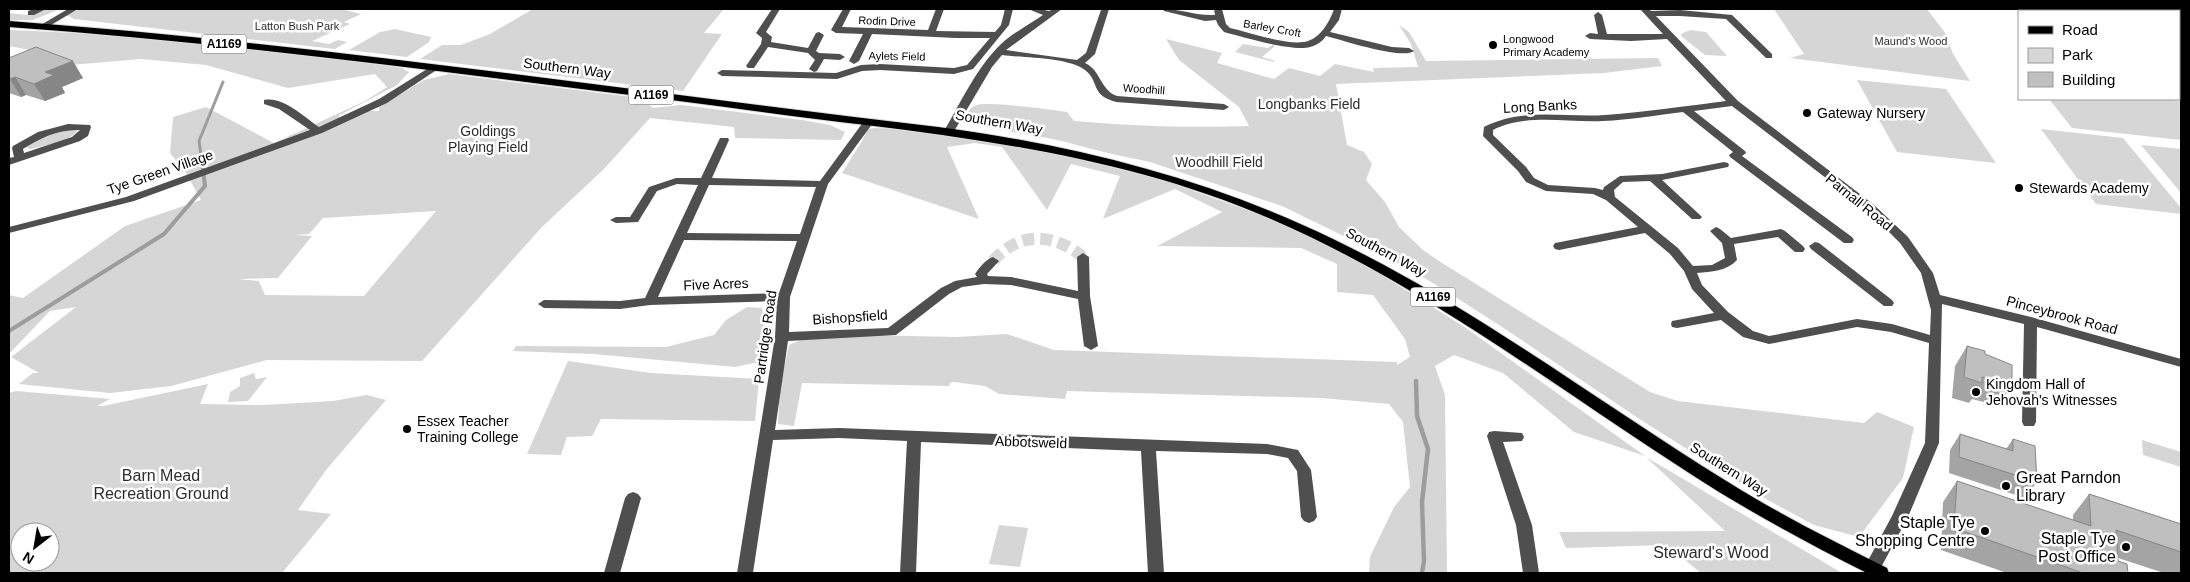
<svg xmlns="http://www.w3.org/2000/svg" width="2190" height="582" font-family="Helvetica,sans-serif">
<rect width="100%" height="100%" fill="#fff"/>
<g fill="#d6d6d6" fill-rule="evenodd">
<path d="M41,9H60L33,20H9V13L26,15Z"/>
<path d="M80,9H341L361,14L344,22L350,24L312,41L329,44L338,40L347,42L335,49L74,19L67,15Z"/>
<path d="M533,9H724L704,33L722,34L683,91L420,59L442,45H461L490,34Z"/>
<path d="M1774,9H1927L1946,34L1953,54L1970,81L1790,58L1804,54Z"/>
<path d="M1399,25L1409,32L1426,61L1658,58L1662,66L1604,73L1336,84L1347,145L1364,152L1372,164L1366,180L1385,202L1399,227L1423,250L1442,263L1650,392L1678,401L1864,423L1877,412L1914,427L1903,478L1859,537L1814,525L1764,498L1638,418L1499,325L1438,286L1391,259L1282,206L1150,162C1124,157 1098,151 1073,144C1037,133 999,134 965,119C968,112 970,107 977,105C987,101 1053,110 1067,112L1074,121C1134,126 1189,128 1249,126L1239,107L1179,60L1166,39L1222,53L1217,63L1274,79L1289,68L1320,76L1335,64L1374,72L1373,68L1418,67L1411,44Z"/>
<path d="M395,29L431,37L429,42L407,57L349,50L380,32Z"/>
<path d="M9,30C140,35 272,50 402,68L409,72L397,85L338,116L348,120L368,111H379V107L424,80L449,74L648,99L645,102L653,108L681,105L802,120L830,125L845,132L841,140L735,138L734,127L650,118L604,169L542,227L422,361L267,360L171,386L110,393L19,384L33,373H39L11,357L76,307L50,311L9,354V295L23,298L125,226L201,200L186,173L170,153L173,117L206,107L274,143L365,101L387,87L375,74L288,88L206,65L141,59L70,65L40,52L9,46ZM436,211L364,296L265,295L259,281L238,279L278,278L312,236L295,235L309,234L323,218Z"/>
<path d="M1690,30L1706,32L1727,56L1705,55L1681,36V34Z"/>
<path d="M1243,44L1268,48L1274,44V47L1262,57L1275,61L1274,62L1235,52Z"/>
<path d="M1857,80L1946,89L1996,163L1897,152Z"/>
<path d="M2049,99H2160L2181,101V140L2072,128Z"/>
<path d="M874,128L935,130L1053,153L1160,179L1267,217L1355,258L1466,328L1645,456L1574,432L1503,373L1454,355L1435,366L1445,395L1447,573H1369L1370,557L1394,507L1410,487L1403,422L1389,404L1322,398L1099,392L1067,391L1065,399L999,394L985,386L954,382L950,383L949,386L802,383L794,426L778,424L780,387L789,345L805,338L863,335L956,337L1007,334L1054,350L1397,362V365L1410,357L1405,339L1373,295L1337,292V264L1301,248L1157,246L1222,212L1175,189L1103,219L1120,176L1071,164L1047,210L1002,147L975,143L947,147L979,219L842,173L862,141L868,129Z"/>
<path d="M76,129L77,132C65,143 46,145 31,149L27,148L26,145C41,135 60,131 76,129Z"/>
<path d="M2041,129L2123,138L2181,208V214L2096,204Z"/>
<path d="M2141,145L2181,149V193Z"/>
<path d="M747,307L762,308C766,327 763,343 759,362L735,367L594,354L513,351L516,346L666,347L714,335L726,320Z"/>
<path d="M568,361L651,373L759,379L755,421L601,419L592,436L567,437L561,455L527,454Z"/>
<path d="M254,373L256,379L267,377L248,401L228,402L230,392L240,386V378Z"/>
<path d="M208,384L200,404L264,405L333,401L367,395L386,400L326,470L298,510L331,514L282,573H9V393L16,391L110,399L97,406H103ZM20,532H50V562H20Z"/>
<path d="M2142,440L2181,452V467L2143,455Z"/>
<path d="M1646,457L1842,573H1701L1666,545L1566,548L1559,532L1725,531Z"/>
<path d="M999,525L1028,528L1020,567L989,564Z"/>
</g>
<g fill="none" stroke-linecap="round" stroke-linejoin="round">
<path stroke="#9d9d9d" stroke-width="3" d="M201,155L199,141L223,82"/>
<path stroke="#9d9d9d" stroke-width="4" d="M9,331L164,234L205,186L201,154"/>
<path stroke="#9d9d9d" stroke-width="4.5" d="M1416,381L1417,416L1428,449L1422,502L1424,561L1422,573"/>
<path stroke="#d9d9d9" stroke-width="12" stroke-dasharray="12 6" stroke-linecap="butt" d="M993,261C1019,231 1054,233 1083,257"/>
<g stroke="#dbdbdb" stroke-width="2">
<path id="major" d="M9,21C320,44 628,91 938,127C1075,145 1210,179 1335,240C1474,307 1597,401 1728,482C1779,514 1833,541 1887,568L1889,573H1867C1817,548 1767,521 1719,492C1570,399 1433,289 1271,219C1142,163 1004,142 866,125C804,118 742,109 679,101C456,74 233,43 9,27Z"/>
</g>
<g fill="#4f4f4f" fill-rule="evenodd">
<path d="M34,9H46L34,15H28V11Z"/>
<path d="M68,9H78L46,28L39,26Z"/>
<path d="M772,9H780L766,32L772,37L771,42L808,48L816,33L819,32L824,35L816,51L819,53L840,54L845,57L840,60L824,59L817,71L814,72L809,69L815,60L808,53L768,47L754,68H748L746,66L761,44L762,38L756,33Z"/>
<path d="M843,9H851L842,27L928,30L936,9H944L936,31L995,32L1001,25L1005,9H1013L1009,25L973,69L954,74L880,70L862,71L837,79L722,76L717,73L722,70L836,73L861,65L880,64L954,68L967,65L990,38H956L872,34L859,61L854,64L849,61L863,34L836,33L831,30Z"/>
<path d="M1028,9H1040L1049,11L1053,9H1062L1006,50L1077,60L1086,53L1101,10L1109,9L1095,54L1085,63C1101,70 1100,90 1117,96L1224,104L1229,107L1224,110L1116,102C1090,95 1100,82 1085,70C1067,57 1024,58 1002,55L992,67L953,133H945L944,131C961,102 977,67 1001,44C1013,33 1030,24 1043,15Z"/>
<path d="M1163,9C1181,9 1197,16 1215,15L1214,9H1222L1226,24L1230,28C1249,32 1290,47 1308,41C1321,37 1330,21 1334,9H1342L1339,20L1330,32L1392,47L1409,48L1414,51C1402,60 1342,40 1326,36C1322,42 1317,45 1310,47C1293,52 1243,37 1224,32L1218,25L1216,20L1205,21L1164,11Z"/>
<path d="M1640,9H1649L1651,11L1680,10L1732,15L1772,54V58H1766L1726,19L1680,16H1656L1738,101L1873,204L1908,237L1933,273L1940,295L2031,317L2181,359V367L2037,327L2036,422L2034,426H2024L2022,422L2024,324L1942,304L1939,443L1908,517L1878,573H1866L1864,568L1892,516L1925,443L1929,343L1891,332L1857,327L1769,344L1743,337L1721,320L1677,328L1672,327L1671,324L1672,321L1714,313L1692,289L1684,271L1670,254L1645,233L1559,250L1555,249L1553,246L1555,243L1638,227L1606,200L1593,194L1546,191L1526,182L1518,171L1483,136L1484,127C1522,107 1565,118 1605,115C1646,112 1686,106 1726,101L1667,39L1631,41L1590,39L1585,36L1590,33L1598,34L1594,15L1598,12L1602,15L1607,34H1663ZM1732,106L1865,208L1900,243L1921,273L1931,310L1930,335L1892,324L1857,319L1769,336L1753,331L1728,312L1702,285L1697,273C1711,272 1727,271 1737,260L1734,244L1778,237L1795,252H1803L1805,249L1803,246L1785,231L1781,229L1731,238L1720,229L1716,227L1710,231L1722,243L1725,258L1712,265L1693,266L1678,248L1615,197L1614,190L1623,182L1650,181L1692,219H1700L1702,217L1700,215L1662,180L1728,167L1729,165L1728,163L1724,162L1662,174L1620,176L1604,187L1603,190L1595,188L1548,185L1534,178L1526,167L1493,135V130C1526,113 1567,123 1603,121C1630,120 1657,115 1683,112L1733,152L1729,155L1730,157L1844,243H1852L1854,240L1852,237L1742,156L1746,153L1745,151L1694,111Z"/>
<path d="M432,66L437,69L435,71L387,103L322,133L134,201L9,233V227L126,197L310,130L279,109L264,104V100C283,96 304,117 319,127L379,99Z"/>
<path d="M868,120L873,123L828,184L790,297L789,332L888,328L941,288L955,281L977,277L975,274C979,268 986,259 993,257L999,261L987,274L988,276L1011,277L1078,291L1077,257L1083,253L1089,257L1090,296L1098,346L1091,350L1084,346L1078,299L1011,285L984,284L962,287L949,294L896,335L788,341L775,430L839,428L1267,444L1298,450L1311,470L1317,517L1314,521L1309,523L1304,521L1301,517L1297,471L1288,458L1267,454L1156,451L1164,573H1148L1141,451L921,442L916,573H900L907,441L839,438L773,440L753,573H737L775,337L777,301L650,305L620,309L544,308L538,304L544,300L620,301L645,298L698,185L677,184L657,191L638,222L616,223L610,220L616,217H630L649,187L676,178H701L720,138H728L729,140L712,178L820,181L864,121ZM709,185L816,187L800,234L687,233ZM684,240L797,241L779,293L658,297Z"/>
<path d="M68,124L90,125L91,127L88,136L80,141L9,165V158L14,157L12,148L13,146L38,132ZM80,130L72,137L24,153L23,149C40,138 59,129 80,130Z"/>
<path d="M1815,242L1819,243L1892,300L1894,303L1892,306H1884L1811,249L1809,246Z"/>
<path d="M1494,431L1522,433L1524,437L1522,441L1503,442L1532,525L1539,573H1523L1516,525L1487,436L1489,432Z"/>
<path d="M633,492L638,494L641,498L620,573H604L625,498L628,494Z"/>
</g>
<use href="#major" fill="#000" fill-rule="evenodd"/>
</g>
<g fill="#a4a4a4">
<path d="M9,58L83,78L62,87L65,93L45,101L26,95L21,97L9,93Z"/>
<path d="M1967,346L1985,354L2012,385L1999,406L1972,399L1969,403L1952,398L1955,366Z"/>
<path d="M1960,434L2006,449L2013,439L2037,482L2025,498L1949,473L1950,450Z"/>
<path d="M1957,481L2073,520V515L2089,494L2181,524V573H2164L2118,558V561L2128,573H2007L1941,550L1943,502Z"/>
</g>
<g fill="#868686">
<path d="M73,61L83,78L62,87L65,93L45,101L34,84L45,72Z"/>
<path d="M15,77L26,95L21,97L10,79Z"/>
</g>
<g fill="#bfbfbf" stroke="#868686">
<path d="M36,47L73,61L45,72L54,75L34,84L15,77L10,79H9V58Z"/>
<path d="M1967,346L1985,351V354L2012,365V385L1982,377V383L1964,377Z"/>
<path d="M1960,434L2013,451V439L2035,446L2037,482L1959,457Z"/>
<path d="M1957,481L2091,526L2089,494L2181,524V552L2116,530L2118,561L2127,564L2128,573H2083L1954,528Z"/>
</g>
<g fill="#000" stroke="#fff" stroke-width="2">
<circle cx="1493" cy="45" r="5"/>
<circle cx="1807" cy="113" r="5"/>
<circle cx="2019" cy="188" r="5"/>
<circle cx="1976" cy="392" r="5"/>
<circle cx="407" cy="429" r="5"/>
<circle cx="2006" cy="486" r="5"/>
<circle cx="1985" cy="531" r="5"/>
<circle cx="2126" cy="547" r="5"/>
</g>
<g text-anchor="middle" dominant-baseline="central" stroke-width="5" stroke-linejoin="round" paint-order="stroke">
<g font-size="11" fill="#000" stroke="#fff">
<text transform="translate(887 21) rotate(2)">Rodin Drive</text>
<text transform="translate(1272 28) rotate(10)">Barley Croft</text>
<text transform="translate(897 56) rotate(1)">Aylets Field</text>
<text transform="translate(1144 89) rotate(4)">Woodhill</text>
</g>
<g font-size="11" fill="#2d2d2d" stroke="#fff">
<text x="297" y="26">Latton Bush Park</text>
<text x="1911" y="41">Maund's Wood</text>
</g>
<g font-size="11" fill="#000" stroke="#fff" text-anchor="start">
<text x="1503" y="39">Longwood<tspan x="1503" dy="13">Primary Academy</tspan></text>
</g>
<g fill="#fff" stroke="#4c4c4c" stroke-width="1">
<rect x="201.5" y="34.5" width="45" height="19" rx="4"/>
<rect x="628.5" y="85.5" width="45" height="19" rx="4"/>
<rect x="1410.5" y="287.5" width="45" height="19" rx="4"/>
</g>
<g font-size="12" font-weight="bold" fill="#000">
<text x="224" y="44">A1169</text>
<text x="651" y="95">A1169</text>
<text x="1433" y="297">A1169</text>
</g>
<g font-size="14" fill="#000" stroke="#fff">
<text transform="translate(567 68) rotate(7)">Southern Way</text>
<text transform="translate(1540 106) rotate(-3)">Long Banks</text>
<text transform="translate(999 122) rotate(10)">Southern Way</text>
<text transform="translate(160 172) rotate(-19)">Tye Green Village</text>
<text transform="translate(1859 202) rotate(39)">Parnall Road</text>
<text transform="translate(1386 252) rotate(28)">Southern Way</text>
<text transform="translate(716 284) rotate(-2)">Five Acres</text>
<text transform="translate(2062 315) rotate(15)">Pinceybrook Road</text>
<text transform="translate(850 317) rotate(-4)">Bishopsfield</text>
<text transform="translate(765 337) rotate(-82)">Partridge Road</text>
<text transform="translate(1031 442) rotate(2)">Abbotsweld</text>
<text transform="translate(1729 469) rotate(32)">Southern Way</text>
</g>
<g font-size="14" fill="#2d2d2d" stroke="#fff">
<text x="1309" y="104">Longbanks Field</text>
<text x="488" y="131">Goldings<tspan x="488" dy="16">Playing Field</tspan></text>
<text x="1219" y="162">Woodhill Field</text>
</g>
<g font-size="14" fill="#000" stroke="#fff" text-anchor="start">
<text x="1817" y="113">Gateway Nursery</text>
<text x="2029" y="188">Stewards Academy</text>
<text x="1986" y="384">Kingdom Hall of<tspan x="1986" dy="16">Jehovah's Witnesses</tspan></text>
<text x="417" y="421">Essex Teacher<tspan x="417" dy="16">Training College</tspan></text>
</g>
<g font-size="16" fill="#2d2d2d" stroke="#fff">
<text x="161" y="475">Barn Mead<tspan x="161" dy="18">Recreation Ground</tspan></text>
<text x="1711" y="552">Steward's Wood</text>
</g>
<g font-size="16" fill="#000" stroke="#fff" text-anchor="end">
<text x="2016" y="477" text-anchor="start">Great Parndon<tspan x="2016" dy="18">Library</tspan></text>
<text x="1975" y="522">Staple Tye<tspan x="1975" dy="18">Shopping Centre</tspan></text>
<text x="2116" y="538">Staple Tye<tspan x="2116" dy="18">Post Office</tspan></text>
</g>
</g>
<rect width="2190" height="582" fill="none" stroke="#000000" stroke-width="20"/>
<rect x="2018" y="10" width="162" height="90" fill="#ffffff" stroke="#999999"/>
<rect x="2028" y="26" width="25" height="8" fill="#000000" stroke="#999999"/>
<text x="2062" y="35" font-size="15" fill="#000000">Road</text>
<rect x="2028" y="48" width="25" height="15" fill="#d6d6d6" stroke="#999999"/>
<text x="2062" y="60" font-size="15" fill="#000000">Park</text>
<rect x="2028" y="72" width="25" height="15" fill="#bfbfbf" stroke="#999999"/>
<text x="2062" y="85" font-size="15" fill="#000000">Building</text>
<g transform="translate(35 547) rotate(211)"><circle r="24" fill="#ffffff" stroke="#999999"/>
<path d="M0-4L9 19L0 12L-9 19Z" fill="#000000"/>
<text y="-8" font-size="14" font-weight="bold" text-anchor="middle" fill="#000000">N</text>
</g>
</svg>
